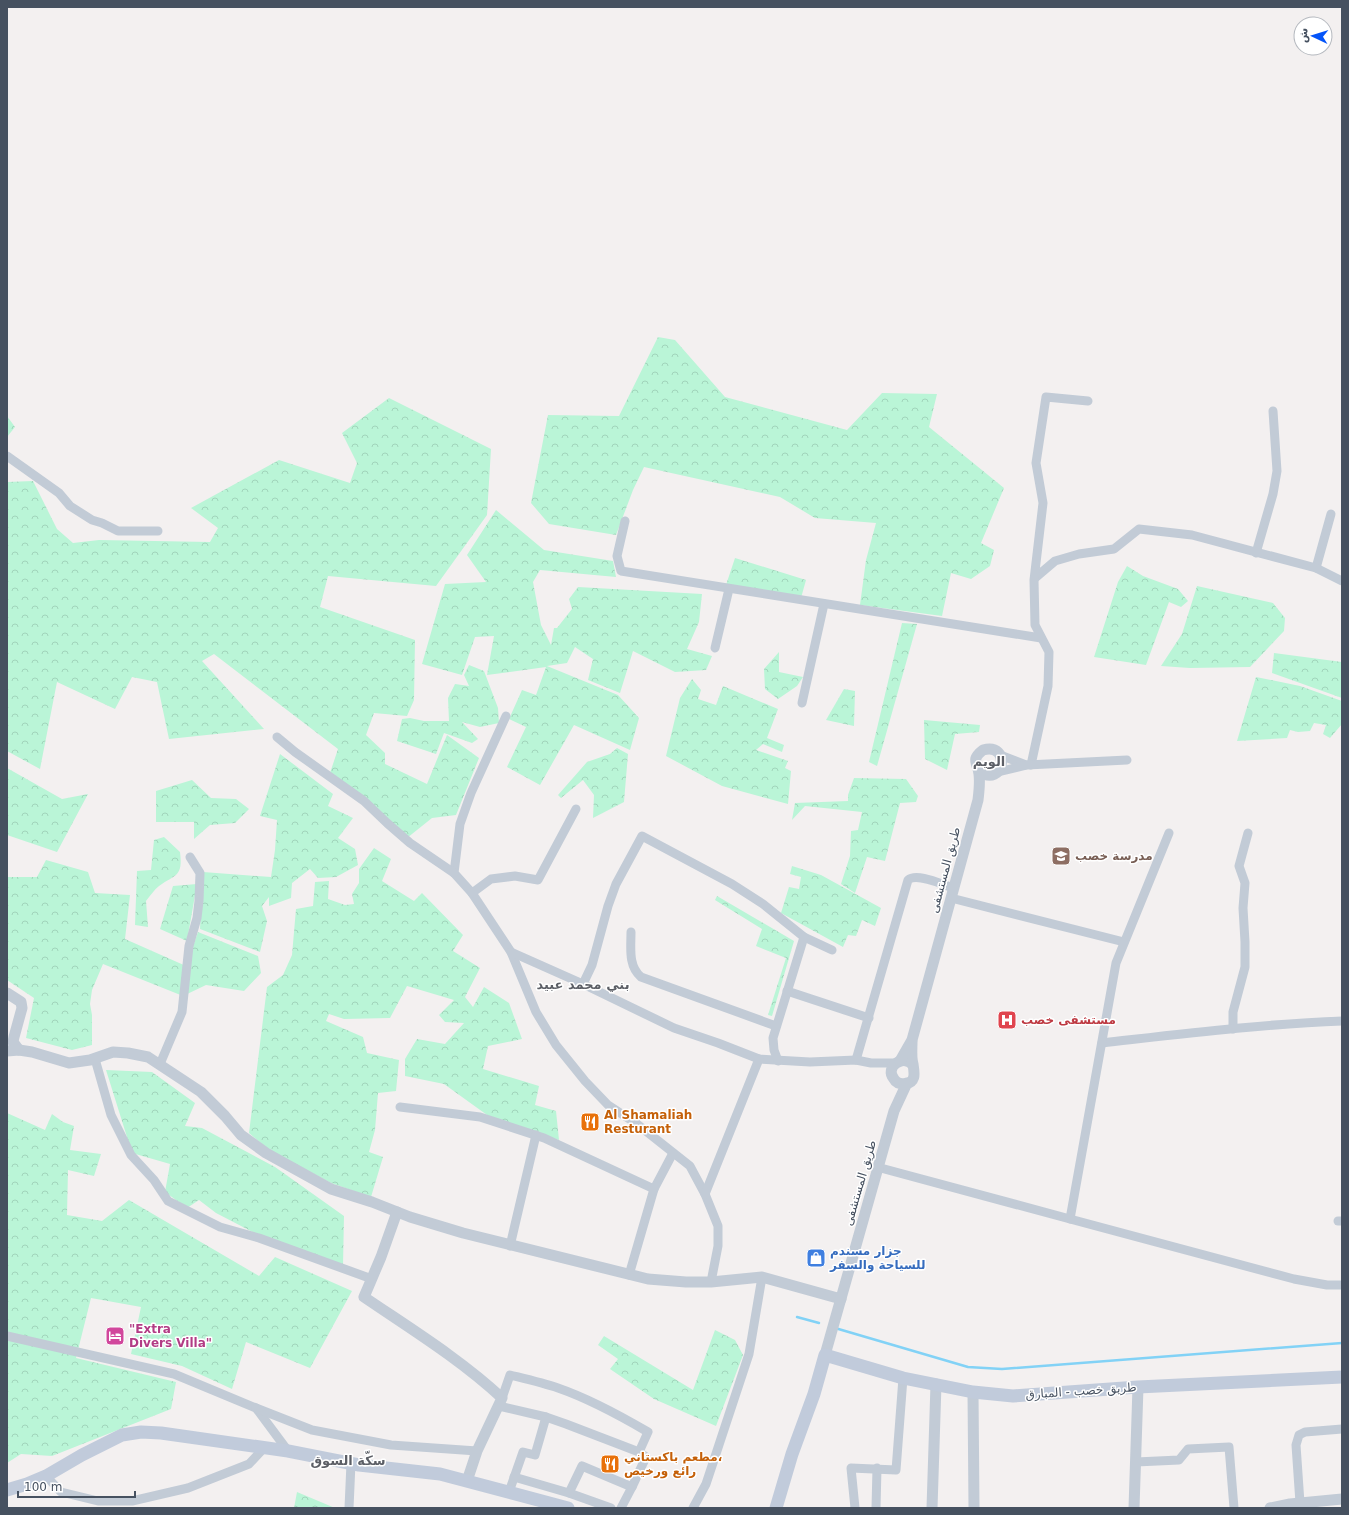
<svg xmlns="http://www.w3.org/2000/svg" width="1349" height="1515" font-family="'DejaVu Sans','Noto Naskh Arabic',sans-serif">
<defs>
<pattern id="forest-crowns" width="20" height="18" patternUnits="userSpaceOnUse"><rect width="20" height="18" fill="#baf5d7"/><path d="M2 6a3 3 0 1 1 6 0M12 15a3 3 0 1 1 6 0" fill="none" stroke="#a1d4bb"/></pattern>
</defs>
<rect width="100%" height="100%" fill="#f3f0f0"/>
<g fill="url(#forest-crowns)">
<path d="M658,337L675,340L725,397L847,430L882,393L937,394L929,427L1004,488L981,543L994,550L990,566L971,579L951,573L942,616L860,605L866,560L876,523L815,518L780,497L644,467L633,490L616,535L549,524L531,503L548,415L619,416Z"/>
<path d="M389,398L491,449L487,515L436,586L328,576L320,607L415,640L414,700L407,716L374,713L366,735L385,753V764L427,784L447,735L479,758L456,815L432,818L407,838L329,776L338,749L214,654L202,661L264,729L169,739L157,682L132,677L115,709L57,682L40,769L7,751V482L33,481L57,529L73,543L99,540L210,542L218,528L191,508L279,460L350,483L357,463L342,433Z"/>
<path d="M7,416L15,427L7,437Z"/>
<path d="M496,510L544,550L613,561L616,577L540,570L533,582L541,625L551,645L554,628H557L572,609L569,599L578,587L702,594L699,622L687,649L712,656L706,670L675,672L633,651L620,693L588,680L593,659L575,647L567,663L547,666L618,695L639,718L630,750L574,725L540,785L507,767L526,727L509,719L522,690L536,695L546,667L487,675L494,636L475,637L462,675L422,664L445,584L486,582L467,555Z"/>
<path d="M735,558L806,580L801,598L726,585Z"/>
<path d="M1127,566L1143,576L1178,589L1188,601L1181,607L1169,602L1146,665L1094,657L1118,582Z"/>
<path d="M1197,586L1273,603L1285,618L1284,631L1250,667L1190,668L1161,666L1182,634Z"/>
<path d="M902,623L917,624L877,766L869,762Z"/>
<path d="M779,652V672L803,677L797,686L778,699L765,689L764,669Z"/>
<path d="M1274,653L1342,662V698L1272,673Z"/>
<path d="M469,665L484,671L498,708L499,723L480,727L462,722L478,739L472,743L444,733L436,754L397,741L402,719L410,718L424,721H449L448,698L455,684L469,686L464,675Z"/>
<path d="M1256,677L1300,686L1342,701V724L1330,738L1323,734L1326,725L1314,723L1310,731L1298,732L1290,730L1287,738L1237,741Z"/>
<path d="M692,679L701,690L698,699L716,705L723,686L778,709L767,738L784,745L782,752L763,744L756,750L788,761L785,768L791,771L788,804L722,786L666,756L680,698Z"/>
<path d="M844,689L855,691L854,726L826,720Z"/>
<path d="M924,720L980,725L979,732L955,734L947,770L925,759Z"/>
<path d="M617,748L628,754L624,802L593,818L594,795L583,780L561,798L558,795L587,762L610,754Z"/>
<path d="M280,754L333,794L328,806L353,818L338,838L355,849L358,865L336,877L318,878L310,869L292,883L291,898L269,906V897L262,906L267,921L260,952L200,929L203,872L271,877L275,850L277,820L260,816Z"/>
<path d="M7,768L62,799L88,794L57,852L7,835Z"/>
<path d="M854,778L906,779L918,796L916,802L900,803L885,861L867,857L855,893L841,884L850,856L851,831L858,830L862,812L805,806L792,820L795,803L848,801V795Z"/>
<path d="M192,780L211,798L236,799L249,809L235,823L210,825L194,839V822H156V791Z"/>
<path d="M164,837L180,852C183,877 176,874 159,886C154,890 150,896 146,901L148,927L135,925L137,871L151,870L154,840Z"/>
<path d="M374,848L391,859L382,881L414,901L422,893L463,935L453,951L480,968L465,997L473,1007L484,987L509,1003L522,1039L488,1046L483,1069L539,1086L535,1105L556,1111L559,1140L494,1120L444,1084L405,1076V1059L417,1039L445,1044L464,1023L445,1022L439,1015L454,1000L407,986L390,1018L344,1019L329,1014L326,1021L363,1037L367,1053L399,1060L396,1091L378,1093L375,1130L369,1152L383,1157L371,1197L331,1183L269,1150L249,1133L267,987L283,975L292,955L296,909L313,906L315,882L329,881L328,899L345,905L354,904L352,894L359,883V869Z"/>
<path d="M46,860L88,872L95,893L130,895L125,939L186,966L198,932L258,956L261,973L244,991L206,985L183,996L103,964L92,990L90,1004L92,1015V1045L72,1050L26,1038L34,998L7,980V877H37Z"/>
<path d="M792,866L821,875L881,908L875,926L862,920L856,936L848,935L843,947L781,913L789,887L799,889L801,877L790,874Z"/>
<path d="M197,884L187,941L160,929L173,886Z"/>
<path d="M717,896L794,941L772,1016L768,1015L786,958L756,946L762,929L715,900Z"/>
<path d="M106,1070L152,1072L195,1103L185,1126L202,1128L275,1167L344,1216L343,1266L276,1244L216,1213L199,1200L187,1208L165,1192L170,1164L132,1153Z"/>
<path d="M7,1113L45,1130L52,1114L63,1122L74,1126L70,1150L101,1154L94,1176L68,1170L67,1215L102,1221L129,1200L259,1276L275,1257L352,1291L310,1368L246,1342L232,1389L182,1366L131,1354L141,1307L91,1298L76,1358L176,1382L171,1409L52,1456L21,1454L7,1463Z"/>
<path d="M715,1330L735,1340L743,1355L716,1426L654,1399L610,1369L618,1359L598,1345L604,1336L693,1390Z"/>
<path d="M297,1492L335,1508H294Z"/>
</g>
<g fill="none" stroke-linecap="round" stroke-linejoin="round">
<g stroke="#82d2f6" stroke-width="2.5">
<path d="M797,1317L819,1323"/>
<path d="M835,1328L968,1367L1002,1369L1342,1343"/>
</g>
<g stroke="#c2cbd6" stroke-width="9">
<path d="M7,456L59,493L70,506L92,520L102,523L118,531H158"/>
<path d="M625,521L617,556L621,571L1041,638"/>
<path d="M1256,553L1273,494L1277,471L1273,411"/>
<path d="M1316,568L1331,514"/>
<path d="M1035,578L1055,561L1079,554L1114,549L1139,529L1192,535L1316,568L1342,581"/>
<path d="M715,648L729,589"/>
<path d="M802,703L824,604"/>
<path d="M506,716L471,793L460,824L454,873L472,893L511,952L536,1012L556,1045L585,1081L608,1105L637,1124L690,1166L705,1194L718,1226V1246L711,1282"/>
<path d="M277,737L295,752L364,801L387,823L410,843L454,873"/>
<path d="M1000,755L1026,765"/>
<path d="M1031,765L1048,686L1049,652L1035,625L1034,580L1043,503L1036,463L1046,397L1088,401"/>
<path d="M998,772L1027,765L1127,760"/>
<path d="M472,893L491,879L515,876L538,880L576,809"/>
<path d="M951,898L1124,942"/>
<path d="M631,932C631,948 628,966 641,977L776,1026"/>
<path d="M511,952L583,984L674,1028L718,1043L759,1059L810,1062L856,1060L871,1063H896"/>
<path d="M583,984L592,965L608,906L616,884L642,836L732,884L763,904L804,937L832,950"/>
<path d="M787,991L869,1018"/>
<path d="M1233,1029V1012L1245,967V942L1243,908L1245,883L1239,866L1248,833"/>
<path d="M1102,1043C1182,1034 1262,1024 1342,1021"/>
<path d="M95,1059L111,1115L131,1155L154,1180L168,1201L220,1227L259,1238L372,1279"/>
<path d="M856,1060L908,880C917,872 943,885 954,888"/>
<path d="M778,1061L774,1050L773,1038L804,937"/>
<path d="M160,1064L182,1012L189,946L197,918L199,901L200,873L190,857"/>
<path d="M400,1107L480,1117L544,1138L654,1189"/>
<path d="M877,1167L1070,1219L1116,963L1169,833"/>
<path d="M705,1194L759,1059"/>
<path d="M1070,1219L1294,1279L1327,1285H1342"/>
<path d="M1338,1221H1342"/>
<path d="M510,1246L536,1135"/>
<path d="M629,1275L654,1189L673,1153"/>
<path d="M7,1336L174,1374L256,1408L288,1451"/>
<path d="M502,1398L510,1375C526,1379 543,1383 558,1388C590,1399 619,1415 648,1432L639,1452L646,1457L632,1487L621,1508"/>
<path d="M499,1406L546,1417L566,1424L639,1452"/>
<path d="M256,1408L312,1430L391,1445L477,1451"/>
<path d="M1136,1462L1179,1460L1188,1449L1229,1447L1234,1508"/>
<path d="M46,1476L61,1492L98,1501H132L188,1488L249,1464L264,1448"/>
<path d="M514,1477L569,1493L611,1508"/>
<path d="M509,1492L523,1452L535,1455L546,1417"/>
<path d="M569,1493L582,1466L632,1487"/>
<path d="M1300,1503L1296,1445L1299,1435L1305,1432L1342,1429"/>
<path d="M349,1508L351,1463"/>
<path d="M693,1508L706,1484L749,1354L762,1277"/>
<path d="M855,1508L851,1468L896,1470L903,1378"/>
<path d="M876,1508L877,1468"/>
</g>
<g stroke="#c2cbd6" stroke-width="11">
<path d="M7,993L21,1002L22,1008L14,1037L13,1042L19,1050"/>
<path d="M912,1042C912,1049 911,1057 913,1064C914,1072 917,1082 905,1084C901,1084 896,1083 894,1079C884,1067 903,1054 913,1065"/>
<path d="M7,1051L19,1050L32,1052L69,1063L90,1060L113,1052L128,1053L148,1057L201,1092L225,1116L241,1135L266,1153L331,1189L372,1202L410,1217L463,1233L648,1279L686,1282H711L762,1277L841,1299"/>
<path d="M900,1061L912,1040L978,800C979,792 980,782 979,774C978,763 970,760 983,750C1012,742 1004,789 979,771"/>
<path d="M397,1212L381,1257L364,1297C411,1329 460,1359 502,1398L477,1451L467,1481"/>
<path d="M825,1355L894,1111L907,1083"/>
<path d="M973,1392L974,1508"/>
<path d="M932,1508L936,1384"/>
<path d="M1134,1508L1138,1387"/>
<path d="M1270,1508L1290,1504L1342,1499"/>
</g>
<g stroke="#c1cbdb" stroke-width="13">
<path d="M7,1490L27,1484L46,1476L82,1455L122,1435L141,1432L161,1433L288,1451L359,1465L440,1474L568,1508"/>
<path d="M776,1508L792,1454L814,1394L825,1355L903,1378L973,1392L1013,1396L1138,1387L1342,1377"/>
</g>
</g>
<defs>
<g id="school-square" transform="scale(1)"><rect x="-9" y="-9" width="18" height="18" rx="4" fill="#8d6e63" stroke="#fff"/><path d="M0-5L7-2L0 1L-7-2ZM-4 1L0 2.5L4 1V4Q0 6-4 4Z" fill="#fff"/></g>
<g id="hospital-square" transform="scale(1)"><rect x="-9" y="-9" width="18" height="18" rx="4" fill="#e0444e" stroke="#fff"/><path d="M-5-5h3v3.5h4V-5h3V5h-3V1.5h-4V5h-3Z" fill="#fff"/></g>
<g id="restaurant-square" transform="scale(1)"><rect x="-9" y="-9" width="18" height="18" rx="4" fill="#e8710a" stroke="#fff"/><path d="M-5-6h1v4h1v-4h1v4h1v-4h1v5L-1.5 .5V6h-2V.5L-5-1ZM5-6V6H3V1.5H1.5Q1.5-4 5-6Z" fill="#fff"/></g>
<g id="shop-square" transform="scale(1)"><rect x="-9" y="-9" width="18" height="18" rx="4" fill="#3f7fe0" stroke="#fff"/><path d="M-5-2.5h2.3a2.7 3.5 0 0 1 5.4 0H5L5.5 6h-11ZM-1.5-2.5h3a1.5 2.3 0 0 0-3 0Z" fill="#fff"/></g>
<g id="hotel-square" transform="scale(1)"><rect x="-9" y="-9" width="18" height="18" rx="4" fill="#d1479c" stroke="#fff"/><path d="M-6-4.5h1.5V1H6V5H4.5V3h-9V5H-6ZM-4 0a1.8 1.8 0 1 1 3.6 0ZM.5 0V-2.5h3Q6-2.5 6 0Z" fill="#fff"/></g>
</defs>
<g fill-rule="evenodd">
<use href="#school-square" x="1061" y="856"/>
<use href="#hospital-square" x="1007" y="1020"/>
<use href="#restaurant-square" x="590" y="1122"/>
<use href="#shop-square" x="816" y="1258"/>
<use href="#hotel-square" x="115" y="1336"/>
<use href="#restaurant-square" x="610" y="1464"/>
</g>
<g text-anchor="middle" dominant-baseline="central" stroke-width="3" stroke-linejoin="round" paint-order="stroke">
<g font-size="12" font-weight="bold" fill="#785e54" stroke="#fff" text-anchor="start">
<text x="1075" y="856">مدرسة خصب</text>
</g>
<g font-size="12" fill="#465160" stroke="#fff">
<text transform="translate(945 870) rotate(-75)">طريق المستشفى</text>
<text transform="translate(860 1183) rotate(-74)">طريق المستشفى</text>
<text transform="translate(1081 1391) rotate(-4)">طريق خصب - المبارق</text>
</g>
<g font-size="12" font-weight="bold" fill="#be3a42" stroke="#fff" text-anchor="start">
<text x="1021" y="1020">مستشفى خصب</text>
</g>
<g font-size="12" font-weight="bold" fill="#c56008" stroke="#fff" text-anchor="start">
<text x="604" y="1115">Al Shamaliah<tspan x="604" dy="14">Resturant</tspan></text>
<text x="624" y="1457">مطعم باكستاني،<tspan x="624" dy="14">رائع ورخيص</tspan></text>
</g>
<g font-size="12" font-weight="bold" fill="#366cbe" stroke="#fff" text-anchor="start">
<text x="830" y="1251">جزار مسندم<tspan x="830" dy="14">للسياحة والسفر</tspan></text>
</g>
<g font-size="12" font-weight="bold" fill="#b23c85" stroke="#fff" text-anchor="start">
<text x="129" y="1329">"Extra<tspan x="129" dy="14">Divers Villa"</tspan></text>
</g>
<g font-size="13" font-weight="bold" fill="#5c5f66" stroke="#fff">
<text x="989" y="761">الويم</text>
<text x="583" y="984">بني محمد عبيد</text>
<text x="348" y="1460">سكّة السوق</text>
</g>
</g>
<rect width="1349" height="1515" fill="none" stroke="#465160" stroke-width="16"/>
<g transform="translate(1313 36) rotate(274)"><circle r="19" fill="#ffffff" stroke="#b5b9bf"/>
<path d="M0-3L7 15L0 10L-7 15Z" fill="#0454f9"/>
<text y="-6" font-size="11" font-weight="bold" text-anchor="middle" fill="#465160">ش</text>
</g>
<path d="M18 1491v6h117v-6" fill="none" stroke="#465160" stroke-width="2"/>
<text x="24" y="1491" font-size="12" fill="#465160" stroke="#ffffff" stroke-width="3" paint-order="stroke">100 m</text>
</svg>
